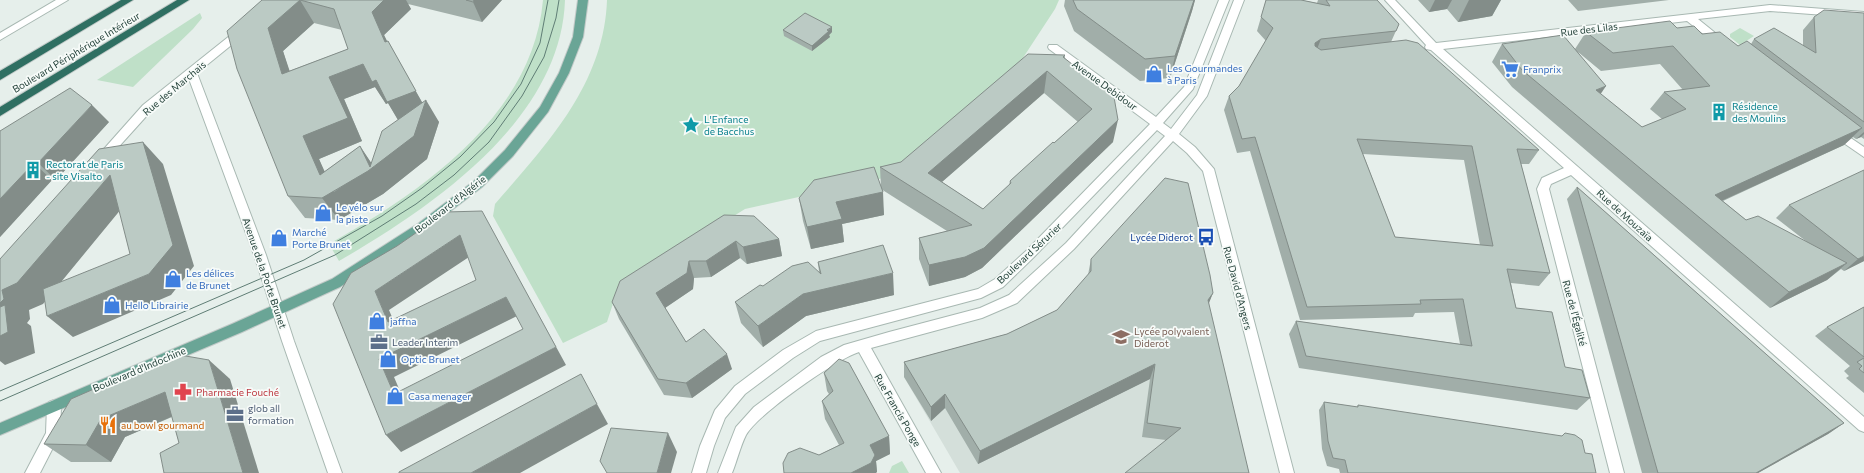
<svg xmlns="http://www.w3.org/2000/svg" width="1864" height="473" font-family="Commissioner,sans-serif">
<rect width="100%" height="100%" fill="#e6efeb"/>
<path fill="#d4dfda" d="M1089,286L1241,473H960L904,377L1005,349Z"/>
<g fill="#bfe0c8">
<path d="M543,0H565C561,120 432,207 339,261L329,244C421,192 533,116 543,0Z"/>
<path d="M607,0H1059L1055,9L1015,70L892,176L745,209L618,288L607,322L563,343L493,216L495,204C547,144 604,84 607,0Z"/>
<path d="M200,13L202,18L193,29L133,87L97,80Z"/>
<path d="M1740,28L1754,36L1740,45L1730,37V34Z"/>
<path d="M902,461L909,473H889L892,466Z"/>
</g>
<g fill="none" stroke-linecap="round" stroke-linejoin="round">
<g stroke="#a8b8b2" stroke-width="2">
<g id="minor">
<path d="M56,0H68L0,40V33Z"/>
<path d="M1219,0H1229L1193,89L1163,123L1171,129L1197,95L1234,0H1244L1207,96L1179,134L1195,147L1214,169L1294,473H1280L1203,171L1187,153L1173,141L1074,249L1017,303L982,318L871,348L941,473H926L859,352C835,360 758,414 746,435C740,447 737,461 732,473H718L736,427L754,407L821,357L844,345L889,332L980,308L1009,295L1066,243L1165,136L1157,130L1034,257L1003,287L981,298L820,341L793,358L745,394L725,418L714,446L706,473H692L700,446L715,410L735,386L783,350L816,331L978,289L995,279L1026,251L1150,124L1049,49L1048,47L1049,45H1057L1156,117L1184,87Z"/>
<path d="M1385,0H1395L1436,43L1770,5L1864,12V18L1770,11L1698,19L1724,40L1725,42L1720,45L1716,44L1687,21L1443,49L1864,417V432L1859,430L1571,175L1551,184L1549,189L1624,473H1610L1537,189L1542,178L1564,168L1431,50L1426,49L1425,47L1426,45Z"/>
<path d="M241,29L245,30L246,32L245,34L197,73L266,255L294,341L342,473H328L282,341L254,255L189,79L151,111L105,162H97L95,159L143,105L237,30Z"/>
<path d="M1836,128L1864,147V157L1832,135L1830,132L1832,129Z"/>
<path d="M54,400L59,402L61,406L60,434L40,473H25L46,433L47,406L49,402Z"/>
</g>
</g>
<g stroke="#c2cac8" stroke-width="2">
<path id="major" d="M578,0H588L583,37L569,73L548,112L513,156L482,187L427,229L340,287L242,332L0,435V423L232,324L332,279L419,223L474,181L505,150L540,107L559,73L573,37Z"/>
</g>
<g stroke="#c2cac8" stroke-width="2">
<g id="highway">
<path d="M121,0H133L0,80V71Z"/>
<path d="M177,0H189L0,116V107Z"/>
</g>
</g>
<use href="#minor" fill="#fff" fill-rule="evenodd"/>
<use href="#major" fill="#6aa596" fill-rule="evenodd"/>
<use href="#highway" fill="#2f6f62" fill-rule="evenodd"/>
<g stroke="#5f7d75" stroke-width="1">
<path d="M0,391L304,260L382,216L422,188L460,157L494,122L521,84L540,43L548,0"/>
<path d="M0,401L335,255L416,204L454,175L489,142L522,96L544,57L556,18L559,0"/>
</g>
</g>
<g fill="#a1aea9" fill-rule="evenodd">
<path d="M262,0H502L482,22L408,4L411,9L384,35L387,41L422,102L439,122L427,159L383,194L339,220L305,218L288,196ZM314,23L342,30L348,49L289,71L283,51ZM375,87L386,104L388,103L398,120L371,163L360,146L324,172L319,159L362,141L344,99Z"/>
<path d="M1065,0H1195L1192,11L1170,78L1140,81L1074,31L1064,6Z"/>
<path d="M1266,0H1301L1317,3L1318,0H1377L1399,24L1391,42L1539,150L1529,164H1521L1550,273L1539,286L1511,283L1516,308L1590,398L1577,410L1299,368L1289,334L1296,321L1460,344L1454,312L1415,313L1413,317L1300,320L1250,151L1237,153L1224,110L1229,96L1239,86L1266,41L1257,31ZM1363,154L1464,160L1480,245L1395,237Z"/>
<path d="M1418,0H1501L1492,16L1458,22L1447,9L1429,12Z"/>
<path d="M1568,0H1669L1578,11Z"/>
<path d="M1864,13V139L1861,137L1856,139L1853,137L1844,145L1723,201L1746,220L1807,242L1776,218L1789,205L1864,261L1844,271L1841,269L1827,280L1770,308L1512,87L1492,62L1502,44L1575,49L1586,32L1677,28L1702,34L1738,46L1751,44L1754,39L1803,46V30L1814,17ZM1578,52L1601,71L1660,64L1683,90L1664,92L1650,109L1662,119L1642,127L1600,94Z"/>
<path d="M832,27V32L829,35L830,37L812,51L784,36L783,30Z"/>
<path d="M1065,55V58L1113,142L982,268L965,277L929,286L919,259V238L947,231L881,189L884,215L842,224L844,242L811,249L803,221L799,198L881,188L880,167L901,162ZM1044,93L1078,122L1054,143L1010,181L1009,185L983,209L942,182Z"/>
<path d="M109,122L56,180H52L0,237V131Z"/>
<path d="M1577,187L1844,423L1828,434L1758,473H1642L1567,199Z"/>
<path d="M724,215L779,239L782,256L747,264L740,258L711,277L694,278L693,289L665,308L686,342L732,369L692,398L664,395L619,319L612,302Z"/>
<path d="M1091,259L1213,293L1208,304L1249,473L1166,440L1142,437L1150,379L978,464L945,408L931,421L904,377V362L1007,334L1057,310L1088,275Z"/>
<path d="M818,262L894,295L806,316L763,347L741,323L735,302L819,272Z"/>
<path d="M1864,307V393L1846,378L1849,376L1844,371L1850,366L1815,336L1827,327Z"/>
<path d="M824,373L889,436L890,454L876,461L877,472L819,455L839,445L825,419L822,401L829,394L827,391Z"/>
<path d="M230,379L179,443L172,417L125,437L111,462H71L44,444Z"/>
<path d="M1324,402L1357,407L1358,405L1585,453L1596,473H1340L1339,469L1327,466L1322,449L1319,410Z"/>
</g>
<g fill="#838d89" fill-rule="evenodd">
<path d="M300,0L314,23L283,51L298,96L282,74L268,28Z"/>
<path d="M384,0H406L411,9L384,35L398,64L385,42L372,12Z"/>
<path d="M474,0H502L482,22L473,2Z"/>
<path d="M1194,0H1195L1192,11L1170,78L1175,56Z"/>
<path d="M1435,0H1452L1447,9L1429,12Z"/>
<path d="M1469,0H1501L1492,16L1458,22Z"/>
<path d="M832,27V32L829,35L830,37L812,51V46Z"/>
<path d="M1321,39L1315,54V43Z"/>
<path d="M388,41L424,106L426,100L439,122L427,159L383,194L339,220L322,198L320,175L303,136L329,77L363,64ZM375,87L386,104L388,103L401,125L374,167L360,146L370,167L334,192L319,159L362,141L344,99Z"/>
<path d="M1047,71L1044,93L928,194V173Z"/>
<path d="M1606,86L1594,104L1596,90Z"/>
<path d="M92,105L109,122L56,180L38,163Z"/>
<path d="M1118,120L1113,142L982,268L965,277L929,286V265Z"/>
<path d="M1862,128L1844,145L1699,211L1715,195Z"/>
<path d="M1864,132V134L1861,137L1856,139Z"/>
<path d="M143,142L163,164L194,266L171,295L73,337L47,316L149,274Z"/>
<path d="M34,163L52,180L0,237V199Z"/>
<path d="M110,175L131,197L43,304L29,310L30,319L27,323L31,326L35,353L5,365L0,361V303L2,290Z"/>
<path d="M883,192L884,215L842,224L844,242L811,249L807,227L836,202Z"/>
<path d="M482,211L566,365L401,452L386,435L556,347Z"/>
<path d="M460,235L472,255L389,310L402,341L388,322L375,291Z"/>
<path d="M779,239L782,256L747,264L743,247Z"/>
<path d="M736,241L740,258L711,277L706,261Z"/>
<path d="M1864,256V261L1844,271L1858,259Z"/>
<path d="M689,261L694,278L693,289L662,310L656,293Z"/>
<path d="M1847,263L1827,280L1770,308L1789,292Z"/>
<path d="M893,273L894,295L806,316L763,347L758,326L803,294Z"/>
<path d="M1213,293L1207,308L1208,300Z"/>
<path d="M506,297L517,316L394,377L409,412L394,394L379,359Z"/>
<path d="M727,354L732,369L692,398L686,383Z"/>
<path d="M209,360L230,379L259,473H243Z"/>
<path d="M1155,364L1150,379L978,464L980,451Z"/>
<path d="M165,392L187,410L125,437L111,462L86,445L101,419Z"/>
<path d="M945,394V408L931,421V407Z"/>
<path d="M597,404L608,424L520,473H471Z"/>
<path d="M1844,423L1828,434L1758,473H1756Z"/>
<path d="M668,433L677,452L671,473H657Z"/>
<path d="M889,436L890,454L876,461L877,472L876,473H851L870,445Z"/>
</g>
<g fill="#bbcac4" stroke="#838d89" fill-rule="evenodd">
<path d="M262,0H384L372,12L385,42L388,41L416,91L387,102L376,80L372,82L363,64L329,77L348,118L303,136L320,175L360,146L370,167L382,131L426,100L414,136L368,171L322,198L288,196L237,69L227,31ZM300,0L334,9L348,49L282,74L268,28Z"/>
<path d="M466,0H474L473,2Z"/>
<path d="M1073,0H1194L1175,56L1145,59L1077,9Z"/>
<path d="M1266,0H1301L1330,6L1326,0H1377L1399,24L1396,31L1321,39L1315,43V46L1321,50L1406,40L1418,43L1539,150L1517,149L1550,273L1507,269L1516,308L1552,312L1565,367L1582,370L1590,398L1306,356L1296,321L1472,346L1463,299L1420,300L1421,304L1307,307L1255,137L1242,139L1229,96L1239,86L1273,28L1261,17ZM1357,139L1472,146L1493,246L1395,237Z"/>
<path d="M1824,10L1864,13V122L1754,39L1774,28L1816,53L1814,17Z"/>
<path d="M805,13L832,27L827,30L829,31L812,46L783,30Z"/>
<path d="M1670,21L1677,28L1694,26L1702,34L1720,32L1738,46L1747,41L1862,128L1715,195L1746,220L1758,216L1847,263L1789,292L1522,70L1502,44L1563,35L1606,86L1596,90L1642,127L1686,109L1664,92L1710,86L1673,46L1613,53L1586,32Z"/>
<path d="M1028,54L1065,55L1063,57L1114,97L1118,120L984,248L965,257L929,265L919,238L972,225L880,167L901,162ZM1047,71L1092,109L1054,143L1053,142L1010,181L1011,183L983,209L928,173Z"/>
<path d="M70,88L92,105L38,163H34L0,199V131Z"/>
<path d="M143,142L173,245L149,274L47,316L43,289L130,254L110,175L17,283L2,290L4,299L0,303V259L99,149Z"/>
<path d="M874,167L883,192L836,202L842,219L807,227L799,198L814,180Z"/>
<path d="M1864,170V256L1858,259L1789,205Z"/>
<path d="M1165,178L1188,183L1210,275L1213,293L1208,300L1249,473H1125L1181,428L1147,423L1155,364L980,451L945,394L931,407L904,362L1007,334L1057,310L1091,271V259Z"/>
<path d="M1577,187L1844,423L1756,473H1658Z"/>
<path d="M482,211L556,347L386,435L333,304L351,273L397,246L446,212ZM460,235L476,280L388,322L375,291ZM506,297L523,329L394,394L379,359Z"/>
<path d="M724,215L754,216L779,239L743,247L736,241L706,261H689L687,273L656,293L686,342L704,329L727,354L686,383L658,379L612,302L620,281Z"/>
<path d="M883,245L893,273L803,294L758,326L735,302L760,285L763,286L792,266L808,262L821,274L818,262Z"/>
<path d="M5,305L8,332L0,336V307Z"/>
<path d="M1864,307V357L1827,327Z"/>
<path d="M174,354L209,360L243,473H164L160,453L179,443L165,392L101,419L86,445L44,444L71,399Z"/>
<path d="M1864,358V373L1859,369L1862,366L1857,362Z"/>
<path d="M839,359L849,363L889,436L870,445L875,455L871,463L851,473H784L783,463L788,453L800,448L819,455L844,443L822,401L833,391L824,373Z"/>
<path d="M581,374L597,404L471,473H399V472Z"/>
<path d="M1324,402L1358,407V405L1562,436L1565,433L1575,435L1582,440L1585,453L1592,454L1596,473H1348L1345,460L1333,458L1328,441Z"/>
<path d="M611,428L668,433L657,473H607L600,461Z"/>
</g>
<defs>
<g id="supermarket-bare" transform="scale(1.38)"><path d="M-6-5.5h2.5l.6 2H6L4.5 2H-2.5L-4.4-4H-6ZM-1.5 3.2a1.3 1.3 0 1 0 .1 0ZM3 3.2a1.3 1.3 0 1 0 .1 0Z" fill="#3f7fe0" stroke="#f7fbf9" stroke-width="2.5" paint-order="stroke"/></g>
<g id="shop-bare" transform="scale(1.38)"><path d="M-5-2.5h2.3a2.7 3.5 0 0 1 5.4 0H5L5.5 6h-11ZM-1.5-2.5h3a1.5 2.3 0 0 0-3 0Z" fill="#3f7fe0" stroke="#f7fbf9" stroke-width="2.5" paint-order="stroke"/></g>
<g id="building-bare" transform="scale(1.38)"><path d="M-4-6H4V6H1V3H-1V6H-4ZM-2.5-4.3h1.7v1.8h-1.7ZM.8-4.3h1.7v1.8H.8ZM-2.5-1h1.7V.8h-1.7ZM.8-1h1.7V.8H.8Z" fill="#0f9aa8" stroke="#f7fbf9" stroke-width="2.5" paint-order="stroke"/></g>
<g id="sight-bare" transform="scale(1.38)"><path d="M0-6L1.8-2.2L6-1.7L2.9 1.2L3.7 5.4L0 3.3L-3.7 5.4L-2.9 1.2L-6-1.7L-1.8-2.2Z" fill="#0f9aa8" stroke="#f7fbf9" stroke-width="2.5" paint-order="stroke"/></g>
<g id="bus-bare" transform="scale(1.38)"><path d="M-5-6H5V4H4V6H2V4H-2V6H-4V4H-5ZM-3.5-4V0h7V-4ZM-3.5 1.2v1.5H-2V1.2ZM2 1.2v1.5H3.5V1.2Z" fill="#1a4fb4" stroke="#f7fbf9" stroke-width="2.5" paint-order="stroke"/></g>
<g id="school-bare" transform="scale(1.38)"><path d="M0-5L7-2L0 1L-7-2ZM-4 1L0 2.5L4 1V4Q0 6-4 4Z" fill="#8d6e63" stroke="#f7fbf9" stroke-width="2.5" paint-order="stroke"/></g>
<g id="office-bare" transform="scale(1.38)"><path d="M-6-3h4V-5.5h4V-3h4V5H-6ZM-1-4.5V-3h2v-1.5ZM-6 0V1H6V0Z" fill="#5c6f8a" stroke="#f7fbf9" stroke-width="2.5" paint-order="stroke"/></g>
<g id="pharmacy-bare" transform="scale(1.38)"><path d="M-2-6h4v4h4v4h-4v4h-4v-4h-4v-4h4Z" fill="#e0444e" stroke="#f7fbf9" stroke-width="2.5" paint-order="stroke"/></g>
<g id="restaurant-bare" transform="scale(1.38)"><path d="M-5-6h1v4h1v-4h1v4h1v-4h1v5L-1.5 .5V6h-2V.5L-5-1ZM5-6V6H3V1.5H1.5Q1.5-4 5-6Z" fill="#e8710a" stroke="#f7fbf9" stroke-width="2.5" paint-order="stroke"/></g>
</defs>
<g fill-rule="evenodd">
<use href="#supermarket-bare" x="1510" y="69"/>
<use href="#shop-bare" x="1154" y="74"/>
<use href="#building-bare" x="1719" y="112"/>
<use href="#sight-bare" x="691" y="125"/>
<use href="#building-bare" x="33" y="170"/>
<use href="#shop-bare" x="323" y="213"/>
<use href="#bus-bare" x="1206" y="237"/>
<use href="#shop-bare" x="279" y="238"/>
<use href="#shop-bare" x="173" y="279"/>
<use href="#shop-bare" x="112" y="305"/>
<use href="#shop-bare" x="377" y="321"/>
<use href="#school-bare" x="1121" y="337"/>
<use href="#office-bare" x="379" y="342"/>
<use href="#shop-bare" x="388" y="359"/>
<use href="#pharmacy-bare" x="183" y="392"/>
<use href="#shop-bare" x="395" y="396"/>
<use href="#office-bare" x="235" y="414"/>
<use href="#restaurant-bare" x="108" y="425"/>
</g>
<g text-anchor="middle" dominant-baseline="central" stroke-width="3.5" stroke-linejoin="round" paint-order="stroke">
<g font-size="10" fill="#24423a" stroke="#f7fbf9">
<text transform="translate(1589 29) rotate(-7)">Rue des Lilas</text>
<text transform="translate(76 52) rotate(-31)">Boulevard Périphérique Intérieur</text>
<text transform="translate(1105 85) rotate(36)">Avenue Debidour</text>
<text transform="translate(174 88) rotate(-40)">Rue des Marchais</text>
<text transform="translate(450 204) rotate(-38)">Boulevard d'Algérie</text>
<text transform="translate(1625 215) rotate(42)">Rue de Mouzaïa</text>
<text transform="translate(1029 253) rotate(-43)">Boulevard Sérurier</text>
<text transform="translate(265 273) rotate(71)">Avenue de la Porte Brunet</text>
<text transform="translate(1238 288) rotate(75)">Rue David d'Angers</text>
<text transform="translate(1575 313) rotate(75)">Rue de l'Égalité</text>
<text transform="translate(139 369) rotate(-23)">Boulevard d'Indochine</text>
<text transform="translate(898 410) rotate(60)">Rue Francis Ponge</text>
</g>
<g font-size="10" fill="#366cbe" stroke="#f7fbf9" text-anchor="start">
<text x="1167" y="68">Les Gourmandes<tspan x="1167" dy="12">à Paris</tspan></text>
<text x="1523" y="69">Franprix</text>
<text x="336" y="207">Le vélo sur<tspan x="336" dy="12">la piste</tspan></text>
<text x="292" y="232">Marché<tspan x="292" dy="12">Porte Brunet</tspan></text>
<text x="186" y="273">Les délices<tspan x="186" dy="12">de Brunet</tspan></text>
<text x="125" y="305">Hello Librairie</text>
<text x="390" y="321">jaffna</text>
<text x="401" y="359">Optic Brunet</text>
<text x="408" y="396">Casa menager</text>
</g>
<g font-size="10" fill="#0d838f" stroke="#f7fbf9" text-anchor="start">
<text x="1732" y="106">Résidence<tspan x="1732" dy="12">des Moulins</tspan></text>
<text x="704" y="119">L'Enfance<tspan x="704" dy="12">de Bacchus</tspan></text>
<text x="46" y="164">Rectorat de Paris<tspan x="46" dy="12">- site Visalto</tspan></text>
</g>
<g font-size="10" fill="#164399" stroke="#f7fbf9" text-anchor="end">
<text x="1193" y="237">Lycée Diderot</text>
</g>
<g font-size="10" fill="#785e54" stroke="#f7fbf9" text-anchor="start">
<text x="1134" y="331">Lycée polyvalent<tspan x="1134" dy="12">Diderot</tspan></text>
</g>
<g font-size="10" fill="#4e5e75" stroke="#f7fbf9" text-anchor="start">
<text x="392" y="342">Leader Interim</text>
<text x="248" y="408">glob all<tspan x="248" dy="12">formation</tspan></text>
</g>
<g font-size="10" fill="#be3a42" stroke="#f7fbf9" text-anchor="start">
<text x="196" y="392">Pharmacie Fouché</text>
</g>
<g font-size="10" fill="#c56008" stroke="#f7fbf9" text-anchor="start">
<text x="121" y="425">au bowl gourmand</text>
</g>
</g>
</svg>
